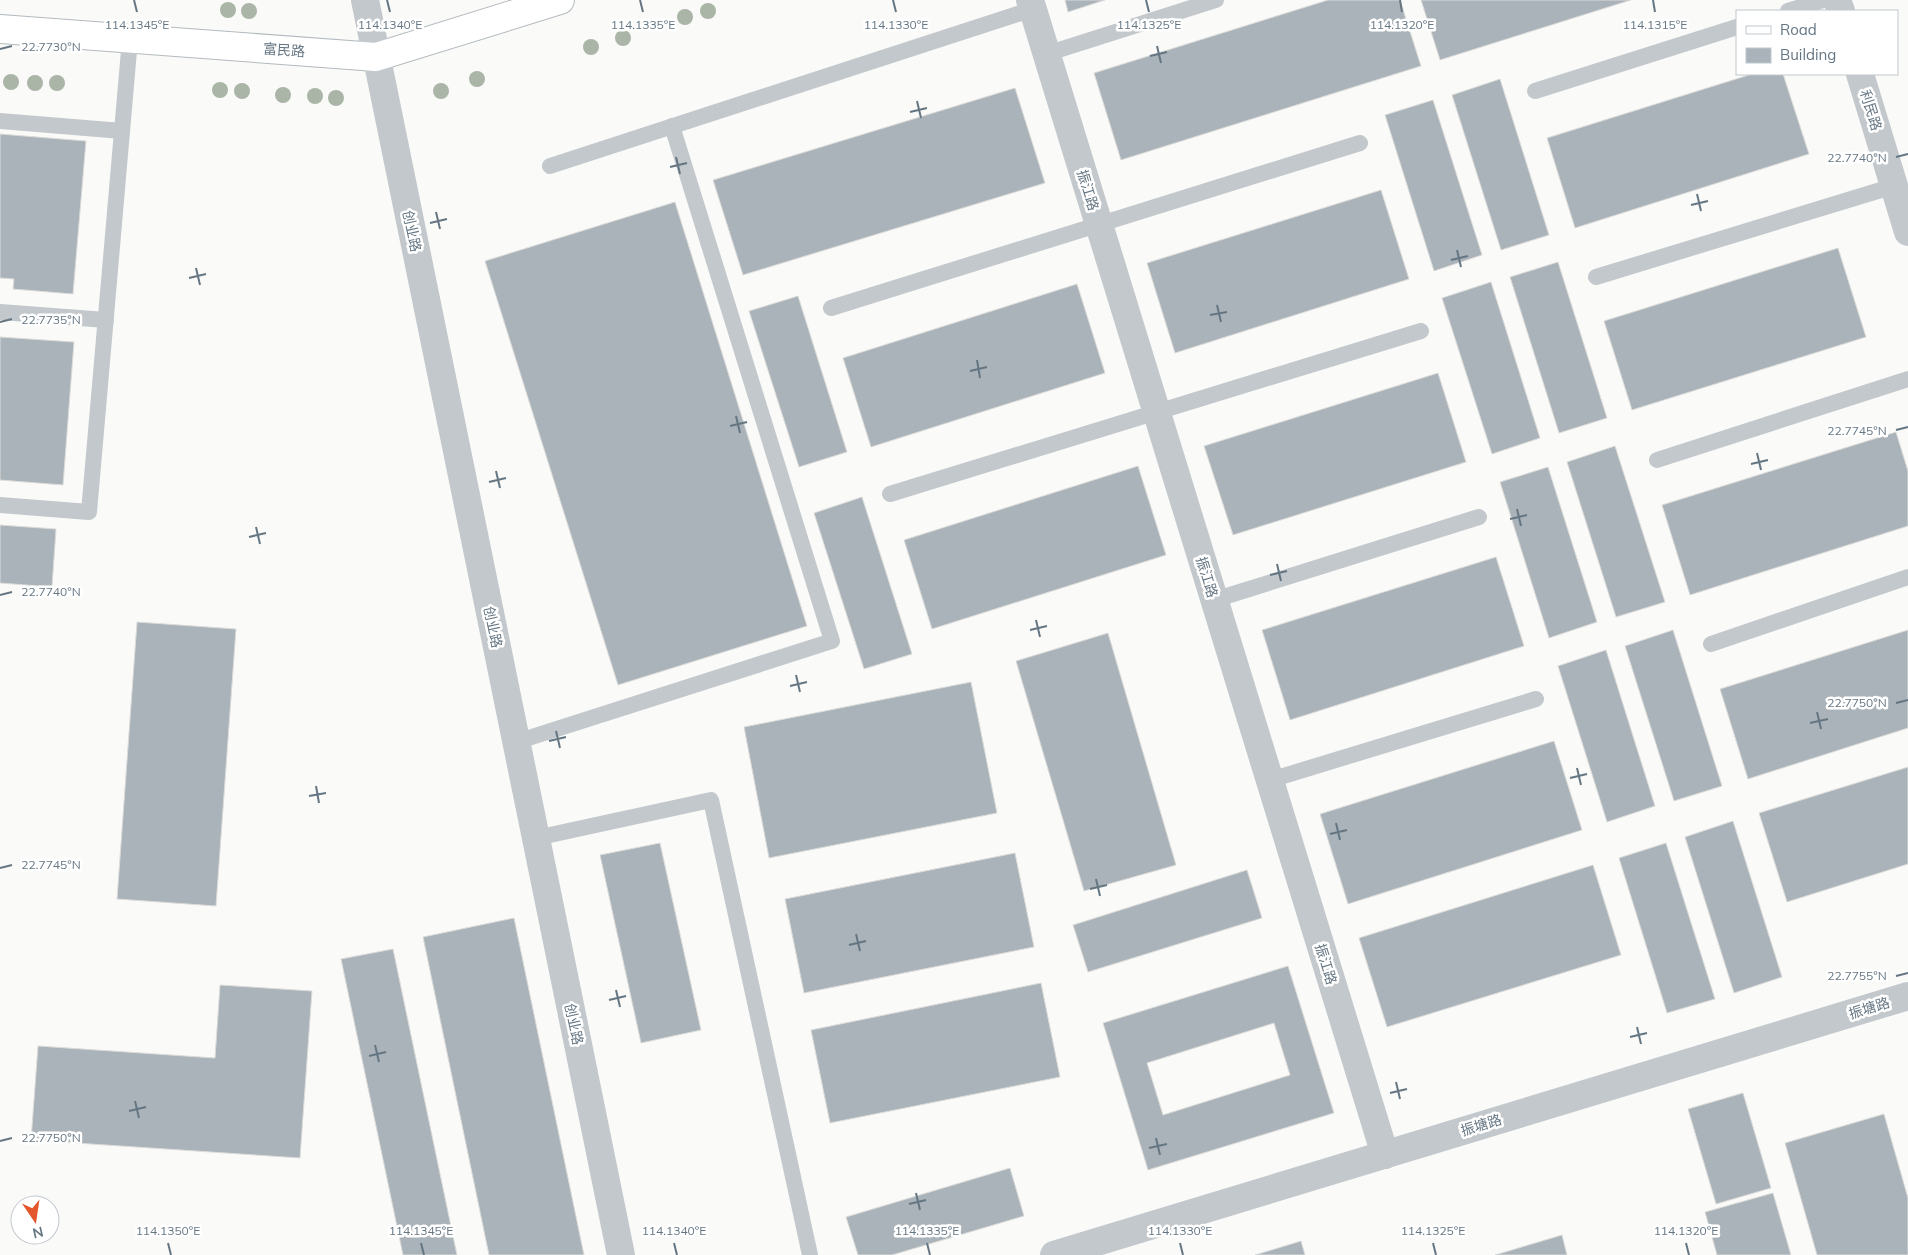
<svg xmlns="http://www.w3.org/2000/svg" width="1908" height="1255" font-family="Mulish,'Noto Sans SC',sans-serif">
<rect width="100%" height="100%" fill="#fafaf8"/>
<g fill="#aab3b9" stroke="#dcdcda" fill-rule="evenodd">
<path d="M1065,0H1105L1068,12Z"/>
<path d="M1328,0H1400L1421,66L1121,160L1094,73Z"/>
<path d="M1421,0H1631L1440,60Z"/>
<path d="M1752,74H1783L1809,154L1575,228L1547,138Z"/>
<path d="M1500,79L1549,235L1501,250L1452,95Z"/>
<path d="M1015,88L1045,183L743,275L713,180Z"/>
<path d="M1433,100L1482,255L1434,271L1385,115Z"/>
<path d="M0,134L86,141L73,294L13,289L14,279L0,278Z"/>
<path d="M1381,190L1409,279L1175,353L1147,263Z"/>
<path d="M675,202L807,626L618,685L485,261Z"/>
<path d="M1838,248L1866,337L1632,410L1604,321Z"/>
<path d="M1558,262L1607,418L1559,433L1510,277Z"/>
<path d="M1491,282L1540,438L1492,454L1442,298Z"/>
<path d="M1077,284L1105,373L871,447L843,358Z"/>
<path d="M798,296L847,452L799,467L749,311Z"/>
<path d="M0,337L74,342L63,485L0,480Z"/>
<path d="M1438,373L1466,462L1233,535L1204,446Z"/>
<path d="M1896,432L1908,471V526L1690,595L1662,505Z"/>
<path d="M1615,446L1665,602L1616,617L1567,462Z"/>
<path d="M1138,466L1166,555L932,629L904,540Z"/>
<path d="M1548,467L1597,622L1549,638L1500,482Z"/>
<path d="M862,497L912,654L864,669L814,513Z"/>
<path d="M0,525L56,529L52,587L0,583Z"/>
<path d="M1496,557L1524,646L1290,720L1262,630Z"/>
<path d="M137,622L236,629L216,906L117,899Z"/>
<path d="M1673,630L1722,786L1674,801L1625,646Z"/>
<path d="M1908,630V728L1748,779L1720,689Z"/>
<path d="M1108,633L1176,865L1084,891L1016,661Z"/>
<path d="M1606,650L1655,806L1607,822L1558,666Z"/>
<path d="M971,682L997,813L769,858L744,727Z"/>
<path d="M1554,741L1582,830L1348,904L1320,814Z"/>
<path d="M1908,767V864L1787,902L1759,813Z"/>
<path d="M1733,821L1782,977L1734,993L1685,837Z"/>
<path d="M660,843L701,1030L641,1043L600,855Z"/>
<path d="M1666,843L1715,999L1667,1013L1619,858Z"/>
<path d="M1015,853L1034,947L804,993L785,899Z"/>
<path d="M1593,865L1621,955L1387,1027L1359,938Z"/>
<path d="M1247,870L1262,918L1088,972L1073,925Z"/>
<path d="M514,918L584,1255H489L423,937Z"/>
<path d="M393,949L457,1255H403L341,959Z"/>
<path d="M1288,966L1334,1113L1148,1170L1103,1023ZM1274,1023L1290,1075L1163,1115L1147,1063Z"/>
<path d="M1041,983L1060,1077L830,1123L811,1030Z"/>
<path d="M220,985L312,991L300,1158L31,1140L38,1046L215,1058Z"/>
<path d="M1743,1093L1771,1188L1716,1204L1688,1109Z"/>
<path d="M1884,1114L1908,1198V1255H1817L1785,1143Z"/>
<path d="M1010,1168L1024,1216L892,1255H858L846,1217Z"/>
<path d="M1773,1193L1791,1255H1717L1705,1212Z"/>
<path d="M1562,1235L1567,1255H1495Z"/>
<path d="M1301,1241L1305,1255H1255Z"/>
</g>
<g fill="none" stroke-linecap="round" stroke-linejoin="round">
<g stroke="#b3babf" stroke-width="30">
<path id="secondary" d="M0,29L376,57L560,0"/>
</g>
<g stroke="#c3c8cc" stroke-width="16">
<path d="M1788,11L1823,0"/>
<path d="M1046,54L1216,0"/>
<path d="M1535,91L1737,27"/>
<path d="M0,121L122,131"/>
<path d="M550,166L1033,9"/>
<path d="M1596,277L1894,186"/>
<path d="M831,308L1360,143"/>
<path d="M0,312L106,320"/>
<path d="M1657,460L1908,379"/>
<path d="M890,494L1421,331"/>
<path d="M0,505L89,512L130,39"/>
<path d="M1214,600L1479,517"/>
<path d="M1711,644L1908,577"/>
<path d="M516,742L832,641L672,126"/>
<path d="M1270,780L1536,699"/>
<path d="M536,838L711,800L810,1255"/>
</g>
<g stroke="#c3c8cc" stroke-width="28">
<path d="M365,0L621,1255"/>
<path d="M1030,0L1385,1155"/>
<path d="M1837,0L1841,11"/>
<path d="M1860,74L1908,232"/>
<path d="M1054,1255L1908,996"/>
</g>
<use href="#secondary" stroke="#fff" stroke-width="28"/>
</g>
<g fill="#aab4a7">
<circle cx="228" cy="10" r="8"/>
<circle cx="249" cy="11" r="8"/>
<circle cx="708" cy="11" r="8"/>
<circle cx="685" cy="17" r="8"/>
<circle cx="623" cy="38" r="8"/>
<circle cx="591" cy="47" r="8"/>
<circle cx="477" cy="79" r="8"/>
<circle cx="11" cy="82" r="8"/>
<circle cx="35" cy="83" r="8"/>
<circle cx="57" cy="83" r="8"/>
<circle cx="220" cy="90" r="8"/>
<circle cx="242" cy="91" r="8"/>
<circle cx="441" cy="91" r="8"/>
<circle cx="283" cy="95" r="8"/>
<circle cx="315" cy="96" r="8"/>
<circle cx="336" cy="98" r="8"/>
</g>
<path fill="none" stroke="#657683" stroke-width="2" d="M134,0L137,12M387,0L390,12M640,0L643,12M893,0L896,12M1146,0L1149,12M1400,0L1402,12M1653,0L1655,12M1157,46L1161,63M0,49L12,46M1150,56L1167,52M917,101L921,118M910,112L927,108M676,157L680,174M1896,157L1908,154M670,167L687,163M1697,194L1701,211M1691,205L1708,201M436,212L440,229M430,223L447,219M1457,250L1461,267M1451,260L1468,256M196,268L200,285M189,278L206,274M1217,305L1221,322M1210,315L1227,312M0,322L12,319M977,360L980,378M970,371L987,367M736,416L740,433M730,426L747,422M1896,430L1908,427M1757,453L1761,470M1751,464L1768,460M496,471L500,488M489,482L506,478M1517,509L1521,526M1510,519L1527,515M256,527L260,544M249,537L266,533M1277,564L1281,581M1270,575L1287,571M0,595L12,592M1036,620L1040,637M1030,630L1047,626M796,675L800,692M790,686L807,682M1896,703L1908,700M1817,712L1821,729M1810,723L1828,719M556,731L560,748M549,741L566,737M1577,768L1581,785M1570,778L1587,774M316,786L319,803M309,796L326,793M1336,823L1340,840M1330,834L1347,830M0,868L12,865M1096,879L1100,896M1090,889L1107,885M856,934L860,951M849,945L866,941M1896,976L1908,973M616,990L620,1007M609,1000L626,996M1637,1027L1641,1044M1630,1037L1647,1033M375,1045L379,1062M369,1056L386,1052M1396,1082L1400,1099M1390,1093L1407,1089M135,1101L139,1118M129,1111L146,1107M1156,1138L1160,1155M0,1141L12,1138M1149,1148L1167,1144M916,1193L920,1210M909,1204L926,1200M168,1243L171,1255M421,1243L424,1255M674,1243L677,1255M927,1243L930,1255M1180,1243L1183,1255M1433,1243L1436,1255M1686,1243L1689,1255"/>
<g text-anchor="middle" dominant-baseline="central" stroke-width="5" stroke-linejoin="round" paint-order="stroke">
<g font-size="14" fill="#657683" stroke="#fff">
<text transform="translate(284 50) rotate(4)">富民路</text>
<text transform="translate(1871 110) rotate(73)">利民路</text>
<text transform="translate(1088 190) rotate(73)">振江路</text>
<text transform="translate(412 231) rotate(78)">创业路</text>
<text transform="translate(1207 577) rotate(73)">振江路</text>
<text transform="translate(493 627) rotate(78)">创业路</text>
<text transform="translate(1326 964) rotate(73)">振江路</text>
<text transform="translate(1869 1008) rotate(-17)">振塘路</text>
<text transform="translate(574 1024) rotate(78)">创业路</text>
<text transform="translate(1481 1125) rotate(-17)">振塘路</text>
</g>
</g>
<g font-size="12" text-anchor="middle" fill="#657683" stroke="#fff" stroke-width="5" stroke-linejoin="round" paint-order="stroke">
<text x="137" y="29">114.1345°E</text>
<text x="390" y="29">114.1340°E</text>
<text x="643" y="29">114.1335°E</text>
<text x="896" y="29">114.1330°E</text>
<text x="1149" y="29">114.1325°E</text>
<text x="1402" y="29">114.1320°E</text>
<text x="1655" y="29">114.1315°E</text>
<text x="51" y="51">22.7730°N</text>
<text x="1857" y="162">22.7740°N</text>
<text x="51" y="324">22.7735°N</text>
<text x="1857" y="435">22.7745°N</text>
<text x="51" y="596">22.7740°N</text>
<text x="1857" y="707">22.7750°N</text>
<text x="51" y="869">22.7745°N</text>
<text x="1857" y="980">22.7755°N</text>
<text x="51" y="1142">22.7750°N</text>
<text x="168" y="1235">114.1350°E</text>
<text x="421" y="1235">114.1345°E</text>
<text x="674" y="1235">114.1340°E</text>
<text x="927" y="1235">114.1335°E</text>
<text x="1180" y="1235">114.1330°E</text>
<text x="1433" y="1235">114.1325°E</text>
<text x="1686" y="1235">114.1320°E</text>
</g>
<rect x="1736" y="10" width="162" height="65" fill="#ffffff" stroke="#c1c8cd"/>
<rect x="1746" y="26" width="25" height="8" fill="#ffffff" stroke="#c1c8cd"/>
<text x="1780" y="35" font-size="15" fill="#657683">Road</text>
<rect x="1746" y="48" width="25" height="15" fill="#aab3b9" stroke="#c1c8cd"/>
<text x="1780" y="60" font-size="15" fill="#657683">Building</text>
<g transform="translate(35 1220) rotate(167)"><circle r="24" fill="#ffffff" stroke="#c1c8cd"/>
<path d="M0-4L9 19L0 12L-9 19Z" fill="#e4572e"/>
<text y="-8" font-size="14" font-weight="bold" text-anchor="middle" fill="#657683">N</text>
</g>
</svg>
